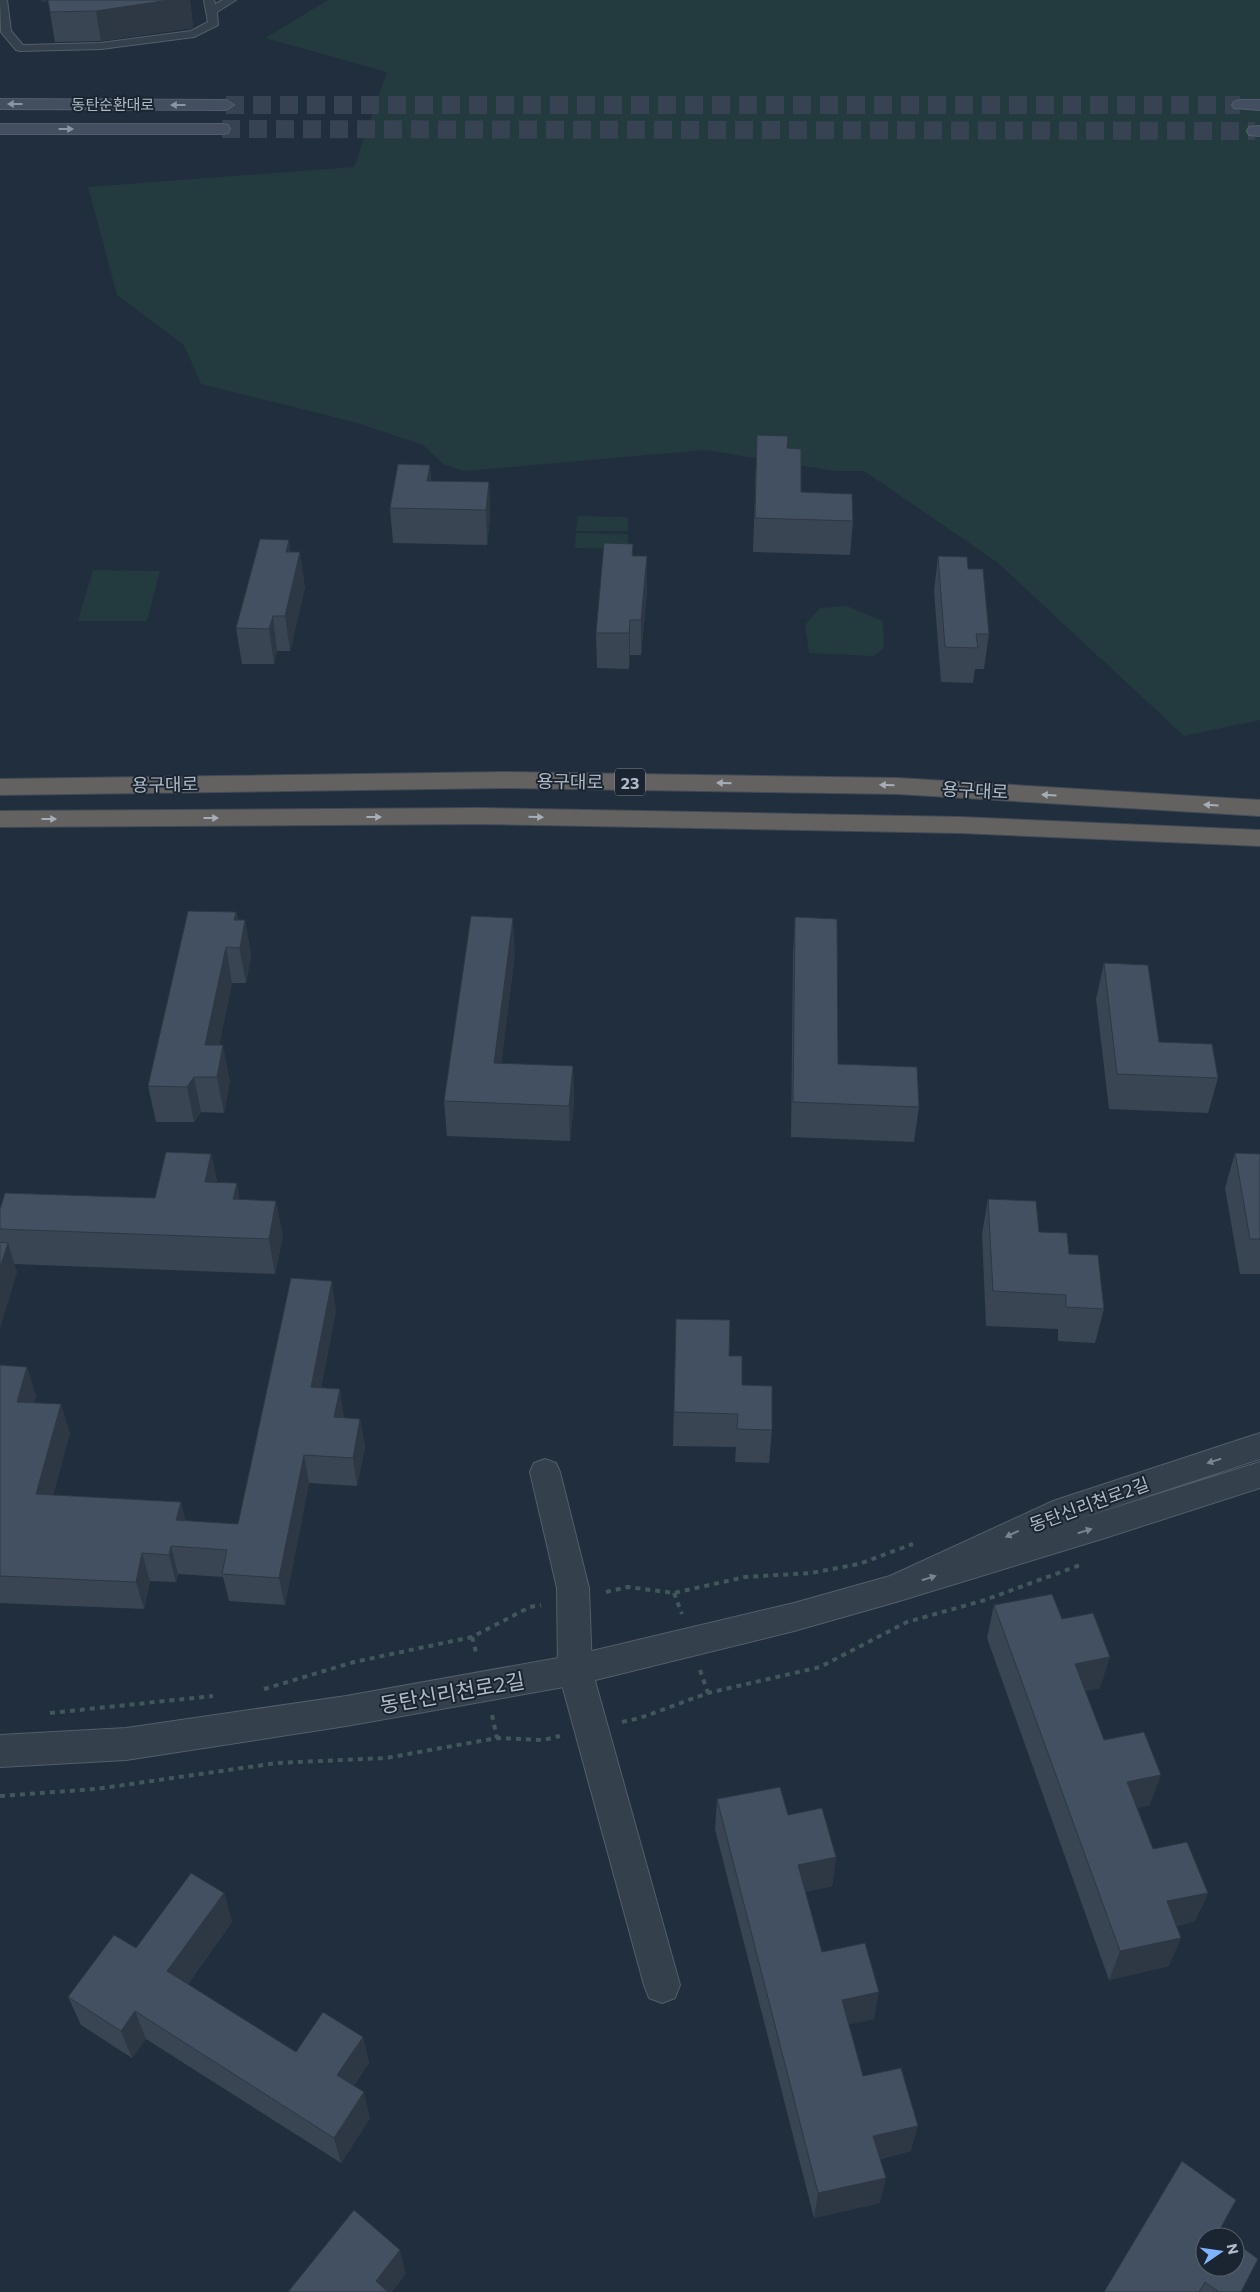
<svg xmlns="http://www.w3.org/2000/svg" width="1260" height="2292" font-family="Commissioner,'Noto Sans KR',sans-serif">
<rect width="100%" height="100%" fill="#212e3d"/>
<g fill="#233b3e">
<path d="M328,0H1260V720L1184,736L997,562L864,471H835L705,450L464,471L443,464L423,445L354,422L201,384L184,345L117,295L88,187L354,167L387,72L265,38Z"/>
<path d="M578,516L628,517V531H576Z"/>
<path d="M576,533L628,534V549L575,548Z"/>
<path d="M93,570L160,571L147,621H78Z"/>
<path d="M847,606L883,621L884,648L873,656L809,653L805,625L820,608Z"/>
</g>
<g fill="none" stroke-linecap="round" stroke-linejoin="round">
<g stroke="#374352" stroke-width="18" stroke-dasharray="18 9" stroke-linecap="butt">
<path d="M226,105H1240"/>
<path d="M222,129L1255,131"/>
</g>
<g stroke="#545d6b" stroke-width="2">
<path id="service" d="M0,0H7L11,31L23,45L101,43L191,31L208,22L204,0H214L215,4L223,0H236L217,12L218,25L194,37L101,49L20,51L16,50L1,32Z"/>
</g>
<g stroke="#545d6b" stroke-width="2">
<path id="minor" d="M545,1459L556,1463L560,1472L589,1588L592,1670L680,1985L675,1998L662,2003L649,1998L644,1985L558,1670L557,1588L530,1472L534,1463Z"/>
</g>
<g stroke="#545d6b" stroke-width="2">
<path id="tertiary" d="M1260,1433V1459L1069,1522L1260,1462V1488L1105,1538L896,1602L794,1631L575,1685L346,1726L126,1760L0,1767V1735L126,1728L346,1696L575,1655L794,1603L890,1576L1053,1501Z"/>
</g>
<g stroke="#545d6b" stroke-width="2">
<g id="secondary">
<path d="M0,99L226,100L234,105L226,110L0,109Z"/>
<path d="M1240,100H1260V110L1234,108L1232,105L1234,102Z"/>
<path d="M0,124H222L228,125L230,129L228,133L222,134H0Z"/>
<path d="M1260,126V136L1249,135L1247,131L1249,127Z"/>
</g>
</g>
<g stroke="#414a57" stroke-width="2">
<g id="trunk">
<path d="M504,772L898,778L1260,800V816L898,794L504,788L0,795V779Z"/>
<path d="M480,808L960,817L1260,830V846L960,833L480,824L0,827V811Z"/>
</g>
</g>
<g stroke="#41585b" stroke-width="4" stroke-dasharray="5 5" stroke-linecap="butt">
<path d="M606,1592L628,1587L674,1593L745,1577L811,1573L859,1564L913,1544"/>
<path d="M674,1593L682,1614"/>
<path d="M472,1637L477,1656"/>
<path d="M700,1670L708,1693"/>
<path d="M264,1689L354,1662L472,1637L530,1607L541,1605"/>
<path d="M50,1713L213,1696"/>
<path d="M492,1715L497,1738"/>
<path d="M622,1722L640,1718L708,1693L820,1667L907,1622L985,1600L1080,1565"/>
<path d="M0,1796L96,1789L277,1763L386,1758L497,1738L543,1740L560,1736"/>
</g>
<use href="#service" fill="#35404d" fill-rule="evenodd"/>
<use href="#minor" fill="#35404d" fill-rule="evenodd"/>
<use href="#tertiary" fill="#35404d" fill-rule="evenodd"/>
<use href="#secondary" fill="#434f60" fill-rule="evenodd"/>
<use href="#trunk" fill="#636260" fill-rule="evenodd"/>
</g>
<g fill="#394553">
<path d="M41,0H190L193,28L101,41L55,42L48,1L41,2Z"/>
<path d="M757,435L787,448L801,492L853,521L850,555L753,552Z"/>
<path d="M430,465L431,481L489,482L490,517L487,545L393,543L390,508Z"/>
<path d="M633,544V556L647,591L641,655H630L629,669L597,668L596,633Z"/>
<path d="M290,552L305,587L290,651H277L274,664H242L236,628Z"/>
<path d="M938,556L968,569L989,634L984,669H975L973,683L941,682L934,591Z"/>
<path d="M236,912L238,920H245L251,956L246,983H232L219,1045L230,1081L224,1113L201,1112L194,1122H156L148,1086Z"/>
<path d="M795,917L838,1064L919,1107L914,1142L791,1137L793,953Z"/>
<path d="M515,953L501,1064L573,1066L574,1101L570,1141L447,1136L444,1101Z"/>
<path d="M1104,963L1159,1042L1218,1078L1208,1113L1109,1109L1096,999Z"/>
<path d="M1235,1153L1260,1154V1274H1240L1225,1188Z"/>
<path d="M211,1154L217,1182L240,1200L283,1236L275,1274L14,1264L17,1272L0,1327V1209L155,1198Z"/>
<path d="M988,1199L1039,1232L1069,1254L1104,1309L1095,1343L1058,1341V1329L986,1326L982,1234Z"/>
<path d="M336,1310L321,1388L344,1418L360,1419L365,1447L357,1486L309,1483L285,1605L229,1601L223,1577L178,1574L176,1582L150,1581L144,1609L0,1603V1365L36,1395L34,1403L70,1433L53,1495L181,1502L185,1521L238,1524Z"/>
<path d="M676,1319L729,1356L742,1385L772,1430L769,1463L735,1462L736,1447L673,1446Z"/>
<path d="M994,1605L1062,1619L1100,1688L1085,1691L1104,1740L1150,1805L1137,1808L1153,1849L1208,1893L1195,1921L1176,1926L1169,1966L1109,1980L987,1638Z"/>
<path d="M717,1799L788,1815L836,1857L832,1886L805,1892L822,1952L874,2019L849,2024L863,2076L911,2151L880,2159V2203L814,2218L715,1829Z"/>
<path d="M224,1893L232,1922L188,1984L296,2052L363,2037L369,2063L354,2085L370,2118L341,2163L146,2039L132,2058L81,2025L68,1997L136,1948Z"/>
<path d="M1219,2231L1241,2292H1104Z"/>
</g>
<g fill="#2e3844">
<path d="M41,0H49V1L41,2Z"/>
<path d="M170,0H190L193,28L101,41L96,11Z"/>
<path d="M430,465L432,499L427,481Z"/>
<path d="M489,482L490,517L487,545L486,510Z"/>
<path d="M289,540L293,575L286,552Z"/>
<path d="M300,552L305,587L290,651L285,616Z"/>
<path d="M647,556V591L641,655V620Z"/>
<path d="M273,616L277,651L274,664L269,629Z"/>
<path d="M630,620V655L629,669V633Z"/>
<path d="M236,912L241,942L245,920L251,956L246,983L234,920Z"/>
<path d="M513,918L515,953L497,1099L494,1063Z"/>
<path d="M226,947L232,983L213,1077L205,1045Z"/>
<path d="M223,1045L230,1081L224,1113L217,1077Z"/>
<path d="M573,1066L574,1101L570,1141L569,1106Z"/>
<path d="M194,1077L201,1112L194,1122L187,1087Z"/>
<path d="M211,1154L218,1189L205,1182Z"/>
<path d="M237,1183L243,1218L233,1199Z"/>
<path d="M276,1201L283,1236L275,1274L269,1239Z"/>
<path d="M8,1243L17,1272L0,1327V1268Z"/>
<path d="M332,1281L336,1310L316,1416L311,1387Z"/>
<path d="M27,1367L36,1395L26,1430L17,1402Z"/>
<path d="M340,1389L344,1417L339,1446L334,1417Z"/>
<path d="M61,1404L70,1433L46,1522L36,1494Z"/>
<path d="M360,1419L365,1447L357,1486L353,1458Z"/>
<path d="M304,1455L309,1483L285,1605L279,1578Z"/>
<path d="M181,1502L188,1530L184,1548L176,1520Z"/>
<path d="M171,1546L178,1574L176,1582L169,1555Z"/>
<path d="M142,1553L150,1581L144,1609L136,1582Z"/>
<path d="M1110,1657L1100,1688L1066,1695L1075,1664Z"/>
<path d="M1161,1775L1150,1805L1117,1812L1127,1782Z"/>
<path d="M836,1857L832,1886L794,1894L798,1865Z"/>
<path d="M224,1893L232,1922L177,1999L167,1971Z"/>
<path d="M1208,1893L1195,1921L1155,1930L1167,1901Z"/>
<path d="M1181,1938L1169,1966L1109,1980L1120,1951Z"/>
<path d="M879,1992L874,2019L838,2027L842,2000Z"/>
<path d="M135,2011L146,2039L132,2058L121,2031Z"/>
<path d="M363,2037L369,2063L344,2101L337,2075Z"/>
<path d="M364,2092L370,2118L341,2163L334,2138Z"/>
<path d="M918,2126L911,2151L868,2161L873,2136Z"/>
<path d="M886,2178L880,2203L814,2218L818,2193Z"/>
<path d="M400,2250L406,2274L392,2292H379L376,2281Z"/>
</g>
<g fill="#425061" stroke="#2e3844">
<path d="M48,0H170L96,11L50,12Z"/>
<path d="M757,435L788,436L787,448L801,449V492L852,494L853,521L755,518Z"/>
<path d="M398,464L430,465L427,481L489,482L486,510L390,508Z"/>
<path d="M260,539L289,540L286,552H300L285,616H273L269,629L236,628Z"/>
<path d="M604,543L633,544L632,556H647L641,620H630L629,633H596Z"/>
<path d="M938,556L967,557L968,569H983L989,634H976L978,648L945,647Z"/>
<path d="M188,911L236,912L234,920H245L240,948L226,947L205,1045H223L217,1077H194L187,1087L148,1086Z"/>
<path d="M471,916L513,918L494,1063L573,1066L569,1106L444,1101Z"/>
<path d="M795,917L837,919L838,1064L917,1067L919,1107L793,1102Z"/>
<path d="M1104,963L1148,965L1159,1042L1212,1044L1218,1078L1117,1074Z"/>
<path d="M166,1152L211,1154L205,1182L237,1183L233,1199L276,1201L269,1239L0,1229V1209L5,1193L155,1198Z"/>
<path d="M1235,1153L1260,1154V1239H1250Z"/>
<path d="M988,1199L1036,1201L1039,1232L1067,1233L1069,1254L1098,1255L1104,1309L1066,1307V1295L993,1291Z"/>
<path d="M0,1242L8,1243L0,1268Z"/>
<path d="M291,1278L332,1281L311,1387L340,1389L334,1417L360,1419L353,1458L304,1455L279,1578L222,1574L227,1550L171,1546L169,1555L142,1553L136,1582L0,1576V1365L27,1367L17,1402L61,1404L36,1494L181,1502L176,1520L238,1524Z"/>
<path d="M676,1319L730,1320L729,1356H742V1385L772,1386V1430L737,1429L738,1414L674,1412Z"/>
<path d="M1052,1594L1062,1619L1093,1613L1110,1657L1075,1664L1104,1740L1144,1732L1161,1775L1127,1782L1153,1849L1187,1842L1208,1893L1167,1901L1181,1938L1120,1951L994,1605Z"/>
<path d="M780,1787L788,1815L822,1808L836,1857L798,1865L822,1952L865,1943L879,1992L842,2000L863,2076L901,2068L918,2126L873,2136L886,2178L818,2193L717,1799Z"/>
<path d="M191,1873L224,1893L167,1971L296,2052L323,2012L363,2037L337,2075L364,2092L334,2138L135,2011L121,2031L68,1997L114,1935L136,1948Z"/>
<path d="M1182,2161L1236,2200L1219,2231L1228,2237H1205V2267H1235V2242L1258,2259L1241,2292H1219L1205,2282L1199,2292H1104Z"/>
<path d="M354,2210L400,2250L376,2281L388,2292H288Z"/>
</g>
<defs><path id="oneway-solid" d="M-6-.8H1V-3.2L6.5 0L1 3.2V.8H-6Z" transform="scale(1.25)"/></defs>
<g fill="#8a95a4">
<use href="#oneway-solid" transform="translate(15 104) rotate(-180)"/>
<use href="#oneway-solid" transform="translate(178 105) rotate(-180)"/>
<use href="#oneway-solid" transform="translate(66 129)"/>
</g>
<g fill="#a5adb8">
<use href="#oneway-solid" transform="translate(724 783) rotate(-179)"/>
<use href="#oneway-solid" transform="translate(887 785) rotate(-179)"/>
<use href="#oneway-solid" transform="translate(1049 795) rotate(-177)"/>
<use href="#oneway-solid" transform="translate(1211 805) rotate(-177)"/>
<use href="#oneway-solid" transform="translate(374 817)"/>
<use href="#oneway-solid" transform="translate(536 817) rotate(1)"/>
<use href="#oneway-solid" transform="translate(211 818)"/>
<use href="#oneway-solid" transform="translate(49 819)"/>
</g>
<g fill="#798391">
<use href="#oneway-solid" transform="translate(1214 1461) rotate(162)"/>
<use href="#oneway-solid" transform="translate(1085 1531) rotate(-17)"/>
<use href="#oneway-solid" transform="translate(1012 1534) rotate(155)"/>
<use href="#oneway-solid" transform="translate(929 1578) rotate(-17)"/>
</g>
<g text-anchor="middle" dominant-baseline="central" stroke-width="4" stroke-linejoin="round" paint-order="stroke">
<g font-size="15" fill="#b1bac8" stroke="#1b2531">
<text x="113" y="104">동탄순환대로</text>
</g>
<rect fill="#1b2531" stroke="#848d9b" stroke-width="1" x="615" y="768.5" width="30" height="27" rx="4"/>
<g font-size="16" font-weight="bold" fill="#b1bac8">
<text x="630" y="782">23</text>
</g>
<g font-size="18" fill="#b1bac8" stroke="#1b2531">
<text transform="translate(570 781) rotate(1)">용구대로</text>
<text transform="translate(165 784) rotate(-1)">용구대로</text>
<text transform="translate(975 790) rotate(3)">용구대로</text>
<text transform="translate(1089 1504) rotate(-20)">동탄신리천로2길</text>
</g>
<g font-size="21" fill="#b1bac8" stroke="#1b2531">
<text transform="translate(452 1692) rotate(-10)">동탄신리천로2길</text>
</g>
</g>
<g transform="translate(1220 2252) rotate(77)"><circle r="24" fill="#1b2531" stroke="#57616d"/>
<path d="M0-4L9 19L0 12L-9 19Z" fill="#81b4fd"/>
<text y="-8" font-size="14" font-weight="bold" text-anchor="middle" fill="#b1bac8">N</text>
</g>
</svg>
